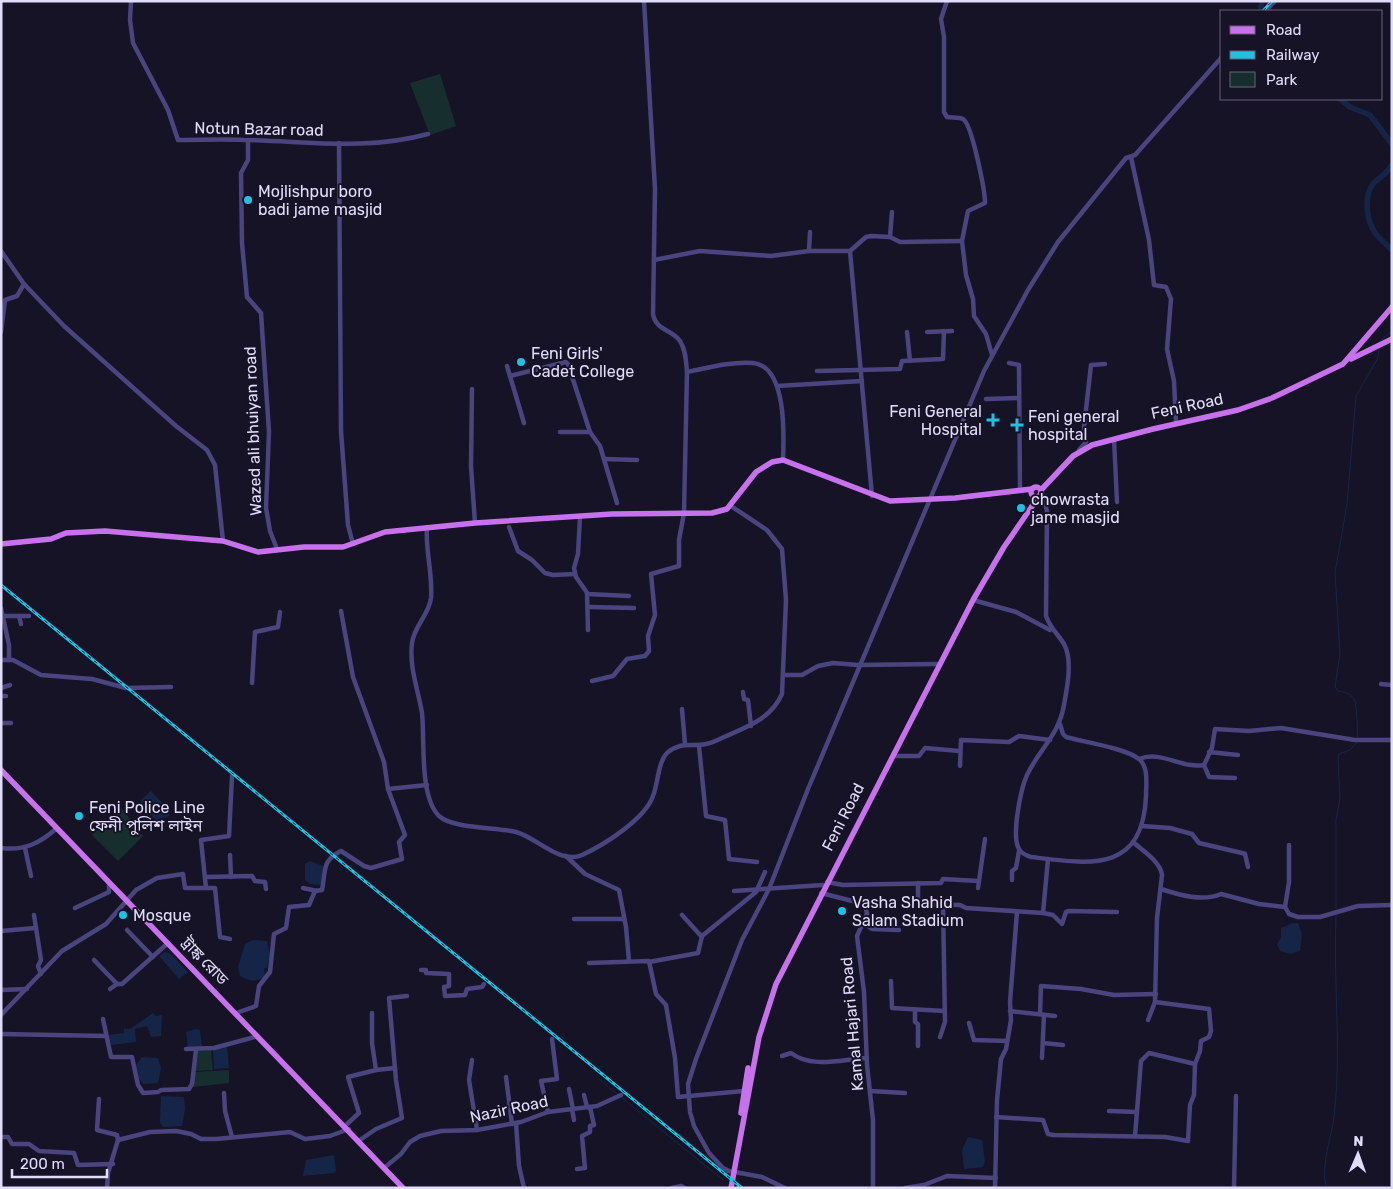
<svg xmlns="http://www.w3.org/2000/svg" width="1393" height="1189" font-family="Rubik,'Noto Sans Bengali',sans-serif">
<rect width="100%" height="100%" fill="#171326"/>
<g fill="#172e2f">
<path d="M440,74L456,126L430,135L410,83Z"/>
<path d="M121,808L143,836L118,861L92,835Z"/>
<path d="M211,1050L213,1070L195,1071L198,1051Z"/>
<path d="M229,1070V1083L193,1087L195,1072Z"/>
</g>
<g fill="#152548">
<path d="M151,791L170,811L169,816L158,820H155L140,801Z"/>
<path d="M310,861L323,866L321,885L310,884L305,880V864Z"/>
<path d="M1293,923H1298L1302,934L1300,951L1290,954L1280,951L1277,944L1281,938V928Z"/>
<path d="M253,940L267,941L270,954L267,968H264L265,976C256,983 249,981 240,976L238,967L245,944Z"/>
<path d="M165,952L171,954L188,972L179,979L159,956Z"/>
<path d="M153,1013L156,1016L162,1015L161,1036L151,1037L147,1026L135,1029L136,1042L111,1045L109,1035L124,1033V1028L130,1029Z"/>
<path d="M195,1029L200,1030L202,1047L188,1048L186,1032Z"/>
<path d="M227,1046L229,1068L214,1069L213,1049Z"/>
<path d="M142,1057L158,1058L161,1068L158,1083L143,1084L138,1077L136,1065Z"/>
<path d="M161,1096L184,1097L185,1109L182,1126L163,1127L160,1122Z"/>
<path d="M968,1137L982,1140L985,1162L983,1167L964,1169L962,1150Z"/>
<path d="M334,1155L336,1171L334,1173L303,1176L306,1160Z"/>
</g>
<g fill="none" stroke-linecap="round" stroke-linejoin="round">
<g stroke="#152548" stroke-width="1">
<path d="M1379,342L1392,331"/>
<path d="M1336,911V820L1340,798L1338,760L1339,754L1350,750L1357,742C1358,734 1357,709 1355,701C1352,694 1345,692 1338,691L1335,687L1340,653L1335,573L1347,504L1356,396L1378,358L1379,348"/>
<path d="M599,1079L618,1095"/>
<path d="M621,1097L723,1180"/>
<path d="M1327,1188C1319,1171 1332,1135 1334,1117C1342,1050 1333,982 1336,915"/>
</g>
<g stroke="#152548" stroke-width="5.5">
<path d="M1262,1L1261,8L1264,11"/>
<path d="M1340,99L1350,107L1370,115L1392,144"/>
<path d="M1392,165C1386,175 1379,177 1373,184C1363,197 1367,221 1375,233C1380,239 1387,245 1392,250"/>
</g>
<g stroke="#4a447f" stroke-width="4.5">
<path d="M131,1L130,20L133,43L168,110L178,140C200,140 222,139 244,140C307,141 366,151 428,134"/>
<path d="M947,1L941,19L944,37V112L947,117C952,118 959,117 963,119C972,124 985,191 985,203L968,211L962,241L966,275L973,299L974,316L986,334L992,355"/>
<path d="M1265,11L1275,1"/>
<path d="M248,140V160L241,173L242,243L247,297L261,313L269,432L266,508L270,531L277,549"/>
<path d="M339,143L341,431L348,525L353,544"/>
<path d="M1131,157L1149,240L1154,285L1166,287L1171,299L1167,349L1174,381L1176,422"/>
<path d="M890,237L892,212"/>
<path d="M1,251L24,284L64,326L176,426L207,450L215,465L223,541"/>
<path d="M809,251L810,232"/>
<path d="M850,251L872,496"/>
<path d="M654,260L700,251L771,256L809,251H850L866,237L871,236L890,237L900,242L962,241"/>
<path d="M1,332L5,300L17,296L24,284"/>
<path d="M907,332L910,361"/>
<path d="M927,332L952,331"/>
<path d="M1009,363L1019,365L1020,489"/>
<path d="M507,366L524,423"/>
<path d="M817,371L900,369L902,361L943,359L944,331"/>
<path d="M687,372C707,368 732,361 753,363C787,366 784,436 783,460"/>
<path d="M510,376L566,362L568,364L590,432L600,446L617,503"/>
<path d="M777,386L862,381"/>
<path d="M472,389L471,466L475,523"/>
<path d="M986,399L1019,398"/>
<path d="M560,432H590"/>
<path d="M1114,439L1117,502"/>
<path d="M1079,450L1086,442L1084,427L1091,365L1105,364"/>
<path d="M604,459L637,460"/>
<path d="M1042,492L1047,511L1046,616C1050,628 1058,634 1064,644C1073,660 1067,688 1064,705C1059,735 1040,748 1027,775C1021,788 1011,836 1019,849C1021,854 1026,855 1031,857C1089,864 1143,874 1146,796C1146,785 1149,767 1139,759C1125,748 1084,742 1066,737L1063,734L1060,724"/>
<path d="M580,516L578,554L574,568L576,577L588,594L629,596"/>
<path d="M427,527C425,550 433,574 431,598C429,615 414,626 412,643C409,667 418,689 422,713C425,740 419,796 439,816C453,829 498,827 516,832C536,837 560,865 582,855C604,845 645,819 653,796C658,784 658,762 667,753C681,741 691,747 706,744C712,743 718,740 724,737C747,727 771,719 782,694L786,600L782,549L767,530L731,506"/>
<path d="M509,527L518,551L532,560L545,573L553,575L575,574"/>
<path d="M587,593L588,630"/>
<path d="M973,600L1016,612L1050,630"/>
<path d="M589,607L634,608"/>
<path d="M1,608L9,645V660"/>
<path d="M4,616H29"/>
<path d="M19,616L21,624"/>
<path d="M1,660H13L41,675L92,679L126,688L171,687"/>
<path d="M784,675H802L818,666L833,663L858,665L937,664"/>
<path d="M592,681L613,676L627,659L645,656L649,651L648,636L655,615L651,574L679,566V540L684,513L687,372C686,362 686,350 680,341C672,329 656,331 653,314L655,189L644,1"/>
<path d="M252,683L255,632L278,627L280,612"/>
<path d="M1381,684L1392,685"/>
<path d="M1,688L10,685"/>
<path d="M743,692L744,699L748,700L751,726"/>
<path d="M1,696H6"/>
<path d="M682,709L685,744"/>
<path d="M1,723H11"/>
<path d="M699,746L706,816L725,820L729,859L757,862"/>
<path d="M1209,752L1238,755"/>
<path d="M893,756H919L925,748L959,751"/>
<path d="M1139,759C1161,750 1182,769 1204,765"/>
<path d="M960,766L961,740L1009,742L1019,736L1050,740"/>
<path d="M1235,778L1209,777L1204,765L1212,748L1215,729L1249,731L1281,728L1355,740H1392"/>
<path d="M388,789L427,785"/>
<path d="M1142,826L1170,828L1192,834L1199,843L1242,853L1245,854L1248,867"/>
<path d="M1133,842C1142,850 1160,861 1162,875L1157,918L1155,1002L1148,1020"/>
<path d="M1,848C25,851 40,843 57,828"/>
<path d="M25,848L31,876"/>
<path d="M230,855L231,877"/>
<path d="M566,856L585,874L619,890L626,927L629,961"/>
<path d="M205,877L252,876L255,881L265,882L266,889"/>
<path d="M1012,880V871L1016,868L1019,851"/>
<path d="M827,882L843,885L941,883L943,879L978,881"/>
<path d="M918,883V901L922,904L960,905L966,908L1043,913L1053,915L1062,924L1066,912L1069,911L1117,912"/>
<path d="M206,888H215L220,937L230,939"/>
<path d="M303,888L317,891"/>
<path d="M978,888L985,839"/>
<path d="M1161,889C1179,895 1203,902 1221,894L1259,904L1285,907L1289,914L1298,917H1320L1358,906L1392,905"/>
<path d="M734,891L823,885"/>
<path d="M821,893L860,903L866,909L867,914L857,936L864,992L867,1065L873,1120V1188"/>
<path d="M1285,907L1289,882V845"/>
<path d="M75,908L109,892V884"/>
<path d="M1043,913L1048,859"/>
<path d="M34,915L41,960L38,966L41,974"/>
<path d="M682,915L702,937"/>
<path d="M574,919H624"/>
<path d="M863,922L872,929L899,930"/>
<path d="M127,930L153,957"/>
<path d="M1,931L36,928"/>
<path d="M94,960L117,984H122L168,943"/>
<path d="M649,962L698,953L702,936L756,892L765,872"/>
<path d="M589,963L649,961L656,994L666,1005L675,1058L678,1097L744,1091"/>
<path d="M421,970H426V973L449,974V986L444,987L445,996L465,995L467,989L482,987L484,984"/>
<path d="M891,981L892,1008L944,1011"/>
<path d="M110,989L117,984"/>
<path d="M1,990L27,989"/>
<path d="M915,1010V1022L918,1024V1046"/>
<path d="M1010,1011L1055,1016"/>
<path d="M236,1013L256,1006L259,986L270,972L274,934L286,928L289,907L309,905L315,891L322,890C326,871 321,861 341,851L364,866L371,868L402,859L399,842L405,835L388,789L384,762L353,677L341,611"/>
<path d="M372,1013V1043L376,1070"/>
<path d="M1040,1014L1041,986L1081,989L1114,995L1156,994"/>
<path d="M1,1015L62,951L106,924L136,890L157,878L183,874L185,888H206L201,840L229,836L232,776"/>
<path d="M103,1019L111,1057H132L138,1085L143,1093L158,1092L161,1090L189,1089L192,1084L196,1050"/>
<path d="M969,1023L974,1040L1007,1041"/>
<path d="M1,1034L106,1036"/>
<path d="M940,1037L945,1022L943,904"/>
<path d="M1043,1043L1063,1045"/>
<path d="M186,1049L214,1048L258,1036"/>
<path d="M782,1056L791,1053C812,1069 842,1059 867,1058"/>
<path d="M1042,1058L1044,1015"/>
<path d="M472,1060L469,1080L477,1130"/>
<path d="M506,1077L512,1124"/>
<path d="M569,1089L573,1109"/>
<path d="M870,1091L905,1093"/>
<path d="M224,1093L225,1111L232,1137"/>
<path d="M99,1099L97,1130L117,1135L118,1140L108,1173L107,1188"/>
<path d="M572,1109L574,1120"/>
<path d="M1109,1111L1137,1112"/>
<path d="M548,1112L541,1081L557,1079L552,1039"/>
<path d="M996,1117L1043,1120L1048,1134L1053,1135L1165,1137L1188,1141L1190,1105L1194,1095L1195,1064L1200,1051L1201,1041L1209,1037L1211,1031L1209,1009L1155,1002"/>
<path d="M516,1123L519,1166L524,1188"/>
<path d="M345,1126L359,1113L348,1077L376,1070L395,1068"/>
<path d="M1135,1136L1141,1061L1149,1053L1195,1064"/>
<path d="M1,1137H8L12,1144H29L39,1151L74,1153L78,1165L113,1164"/>
<path d="M118,1140L150,1132L176,1131L191,1134L201,1139H216L290,1132L305,1139L330,1136L349,1129"/>
<path d="M360,1140L376,1129L402,1118L396,1080L389,998L407,996"/>
<path d="M384,1168L401,1154L410,1142L420,1136L441,1131L477,1130L521,1122L548,1112L597,1106L621,1095"/>
<path d="M577,1169L585,1168L582,1136L590,1132V1126L594,1125L590,1107H587L584,1095"/>
<path d="M672,1188L681,1186L685,1188"/>
<path d="M785,1188L762,1177L729,1171L723,1168L709,1153L694,1126L690,1112L688,1084L696,1059L742,940L769,889L808,789L984,371L1028,290L1058,242L1126,158L1135,155L1222,57"/>
<path d="M905,1188L924,1185L947,1176L996,1178"/>
<path d="M995,1188L997,1100L1001,1059L1006,1049L1011,1020L1010,1002L1017,912"/>
<path d="M1234,1188L1236,1096"/>
</g>
<g stroke="#c771ed" stroke-width="5.5">
<path d="M1351,359L1392,339"/>
<circle cx="1036" cy="492" r="5"/>
<path d="M1041,490L1073,456L1092,445L1153,429L1238,410L1272,398L1343,364L1392,307"/>
<path d="M1,544L51,539L66,533L105,531L223,541L258,552L304,547H343L385,532L475,523L612,514L712,513L727,509L756,472L772,462L783,460L890,501L955,498L1032,489"/>
<path d="M1,770L403,1188"/>
<path d="M741,1113L748,1068"/>
<path d="M731,1188L759,1037L776,984L973,600L1004,547L1039,496"/>
</g>
<g stroke="#20c2e3" stroke-width="3">
<g id="rail">
<path d="M1263,11L1272,1"/>
<path d="M1,585L742,1188"/>
</g>
</g>
<use href="#rail" stroke="#171326" stroke-width="1" stroke-dasharray="4" stroke-linecap="butt"/>
</g>
<g fill="#20c2e3" stroke="#171326" stroke-width="2">
<circle cx="248" cy="200" r="5"/>
<circle cx="521" cy="362" r="5"/>
<path d="M990.5 412.5h5v5h5v5h-5v5h-5v-5h-5v-5h5z"/>
<path d="M1014.5 417.5h5v5h5v5h-5v5h-5v-5h-5v-5h5z"/>
<circle cx="1021" cy="508" r="5"/>
<circle cx="79" cy="816" r="5"/>
<circle cx="842" cy="911" r="5"/>
<circle cx="123" cy="915" r="5"/>
</g>
<g text-anchor="middle" dominant-baseline="central" stroke-width="4" stroke-linejoin="round" paint-order="stroke">
<g font-size="16" fill="#e2dcfb" stroke="#171326">
<text transform="translate(259 129) rotate(1)">Notun Bazar road</text>
<text transform="translate(1187 406) rotate(-12)">Feni Road</text>
<text transform="translate(253 431) rotate(-92)">Wazed ali bhuiyan road</text>
<text transform="translate(843 817) rotate(-63)">Feni Road</text>
<text transform="translate(205 961) rotate(46)">ট্রাঙ্ক রোড</text>
<text transform="translate(852 1024) rotate(-95)">Kamal Hajari Road</text>
<text transform="translate(509 1109) rotate(-12)">Nazir Road</text>
</g>
<g font-size="16" fill="#e2dcfb" stroke="#171326" text-anchor="start">
<text x="258" y="191">Mojlishpur boro<tspan x="258" dy="18">badi jame masjid</tspan></text>
<text x="531" y="353">Feni Girls'<tspan x="531" dy="18">Cadet College</tspan></text>
<text x="982" y="411" text-anchor="end">Feni General<tspan x="982" dy="18">Hospital</tspan></text>
<text x="1028" y="416">Feni general<tspan x="1028" dy="18">hospital</tspan></text>
<text x="1031" y="499">chowrasta<tspan x="1031" dy="18">jame masjid</tspan></text>
<text x="89" y="807">Feni Police Line<tspan x="89" dy="18">ফেনী পুলিশ লাইন</tspan></text>
<text x="852" y="902">Vasha Shahid<tspan x="852" dy="18">Salam Stadium</tspan></text>
<text x="133" y="915">Mosque</text>
</g>
</g>
<rect width="1393" height="1189" fill="none" stroke="#e2dcfb" stroke-width="5"/>
<rect x="1220" y="10" width="162" height="90" fill="#171326" stroke="#68637b"/>
<rect x="1230" y="26" width="25" height="8" fill="#c771ed" stroke="#68637b"/>
<text x="1266" y="35" font-size="15" fill="#e2dcfb">Road</text>
<rect x="1230" y="51" width="25" height="8" fill="#20c2e3" stroke="#68637b"/>
<text x="1266" y="60" font-size="15" fill="#e2dcfb">Railway</text>
<rect x="1230" y="72" width="25" height="15" fill="#172e2f" stroke="#68637b"/>
<text x="1266" y="85" font-size="15" fill="#e2dcfb">Park</text>
<g transform="translate(1358 1154) rotate(2)" stroke="#171326" stroke-width="4" paint-order="stroke">
<path d="M0-4L9 19L0 12L-9 19Z" fill="#e2dcfb"/>
<text y="-8" font-size="14" font-weight="bold" text-anchor="middle" fill="#e2dcfb">N</text>
</g>
<path d="M12 1169v8h95v-8" fill="none" stroke="#e2dcfb" stroke-width="2.5"/>
<text x="20" y="1169" font-size="15" fill="#e2dcfb" stroke="#171326" stroke-width="4" paint-order="stroke">200 m</text>
</svg>
